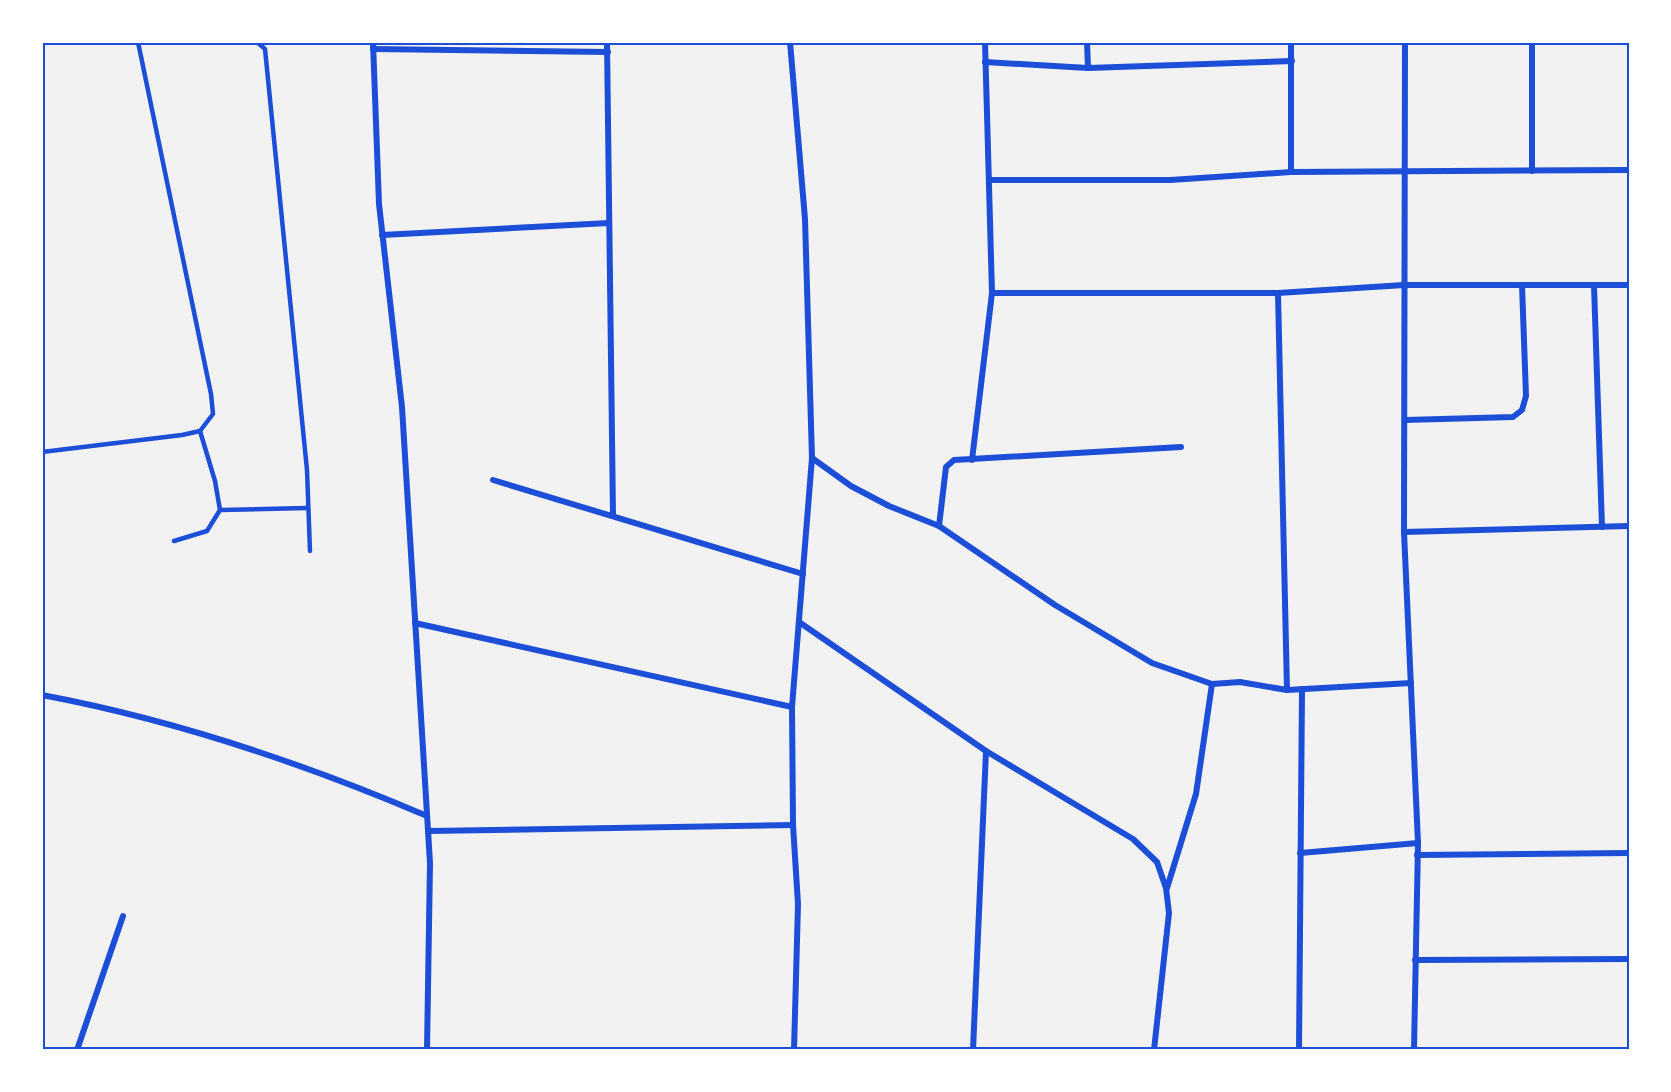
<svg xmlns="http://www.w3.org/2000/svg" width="1671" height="1092" font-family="'Source Serif 4',serif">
<rect width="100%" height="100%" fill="#f2f2f2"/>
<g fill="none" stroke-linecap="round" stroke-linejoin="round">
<g stroke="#1d4ed8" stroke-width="4.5">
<path d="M257,42L265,49L307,470L310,551"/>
<path d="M42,452L182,435L200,431L213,414L211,394L138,42"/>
<path d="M220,510L307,508"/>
<path d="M174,541L207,531L220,510L215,481L200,431"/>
</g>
<g stroke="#1d4ed8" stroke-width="6">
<path d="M373,42L379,204L402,407L430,863L427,1050"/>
<path d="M607,42L613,516"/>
<path d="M790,42L805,219L812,458L792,707L793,825L798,904L794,1050"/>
<path d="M1087,42L1088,68"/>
<path d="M1291,42V172"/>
<path d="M1405,42L1404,532L1418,843L1414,1050"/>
<path d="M373,49L608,52"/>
<path d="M985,62L1088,68L1292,61"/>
<path d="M1532,171V42"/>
<path d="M991,180H1170L1291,172L1629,170"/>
<path d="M382,235L609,223"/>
<path d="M1594,285L1602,527"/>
<path d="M992,293H1278L1404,285H1629"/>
<path d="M1278,293L1287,690"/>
<path d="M1405,420L1513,417L1522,410L1526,396L1522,285"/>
<path d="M812,458L851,486L889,506L939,526L1055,605L1152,663L1212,684L1240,682L1287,690L1411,683"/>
<path d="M972,460L992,293L985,42"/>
<path d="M493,480L803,574"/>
<path d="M939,526L946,467L954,460L1181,447"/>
<path d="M1404,532L1629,526"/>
<path d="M799,622L986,751L1133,839L1157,862L1166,888L1169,913L1154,1050"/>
<path d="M415,623L792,707"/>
<path d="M42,695C175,720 303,763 427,816"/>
<path d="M428,831L793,825"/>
<path d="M1300,853L1418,843"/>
<path d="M1417,855L1629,853"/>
<path d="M1167,888L1196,794L1212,684"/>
<path d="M1415,960L1629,959"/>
<path d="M77,1050L123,916"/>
<path d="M973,1050L986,751"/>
<path d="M1299,1050L1302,689"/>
</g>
</g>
<rect width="1671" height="1092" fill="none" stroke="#ffffff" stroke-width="87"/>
<rect x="44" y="44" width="1584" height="1004" fill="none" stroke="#1d4ed8" stroke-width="2"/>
</svg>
